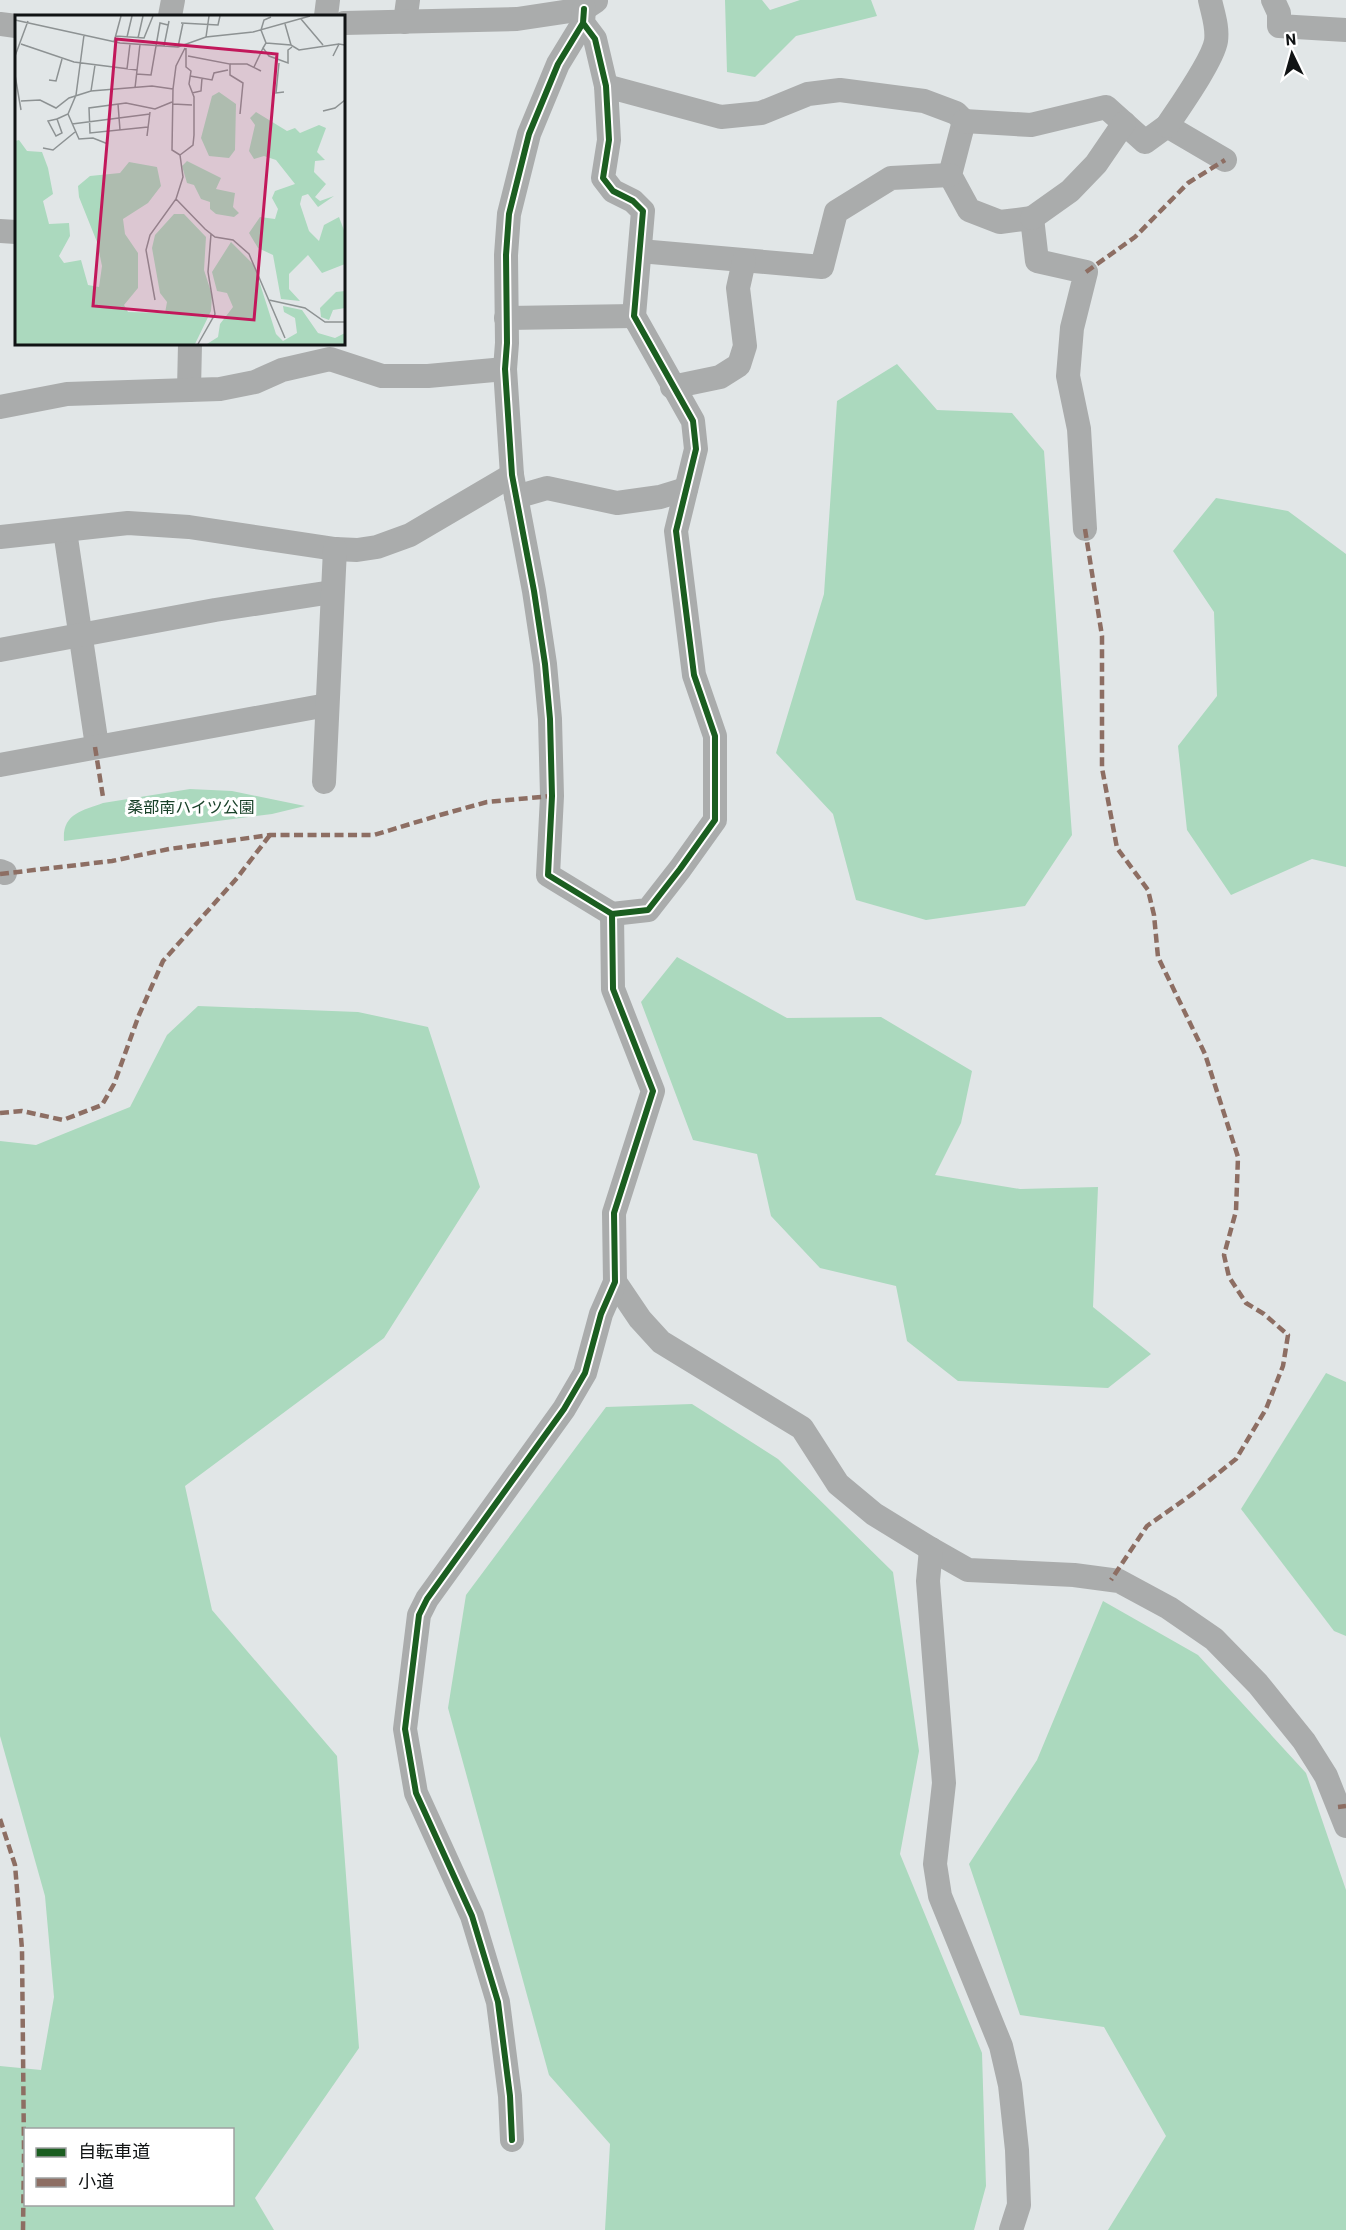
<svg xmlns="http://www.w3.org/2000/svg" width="1346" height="2230" font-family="Barlow,'Noto Sans JP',sans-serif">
<rect width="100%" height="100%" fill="#e1e6e7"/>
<g fill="#abd9be" fill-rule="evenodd">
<path d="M725,0H762L770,10L800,0H871L877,16L796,36L755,77L727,72Z"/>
<path d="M897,364L937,410L1012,413L1044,451L1072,835L1025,906L926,920L856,900L833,814L776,753L824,594L837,401Z"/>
<path d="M1216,498L1288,511L1346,554V867L1312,859L1231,895L1187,830L1178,746L1217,696L1214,612L1173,551Z"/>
<path d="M190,789L232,791L305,806L272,814L64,841C62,814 81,811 103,803Z"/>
<path d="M677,957L787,1018L881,1017L972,1071L961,1123L935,1175L1020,1189L1098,1187L1093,1307L1151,1354L1108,1388L958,1381L907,1341L896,1286L820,1268L771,1216L757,1154L693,1140L641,1002Z"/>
<path d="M198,1006L358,1012L428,1027L480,1187L384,1338L185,1486L212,1610L337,1756L359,2048L255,2198L274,2230H0V2066L41,2070L54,1997L45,1896L0,1736V1141L36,1145L130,1107L167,1035ZM26,2130H232V2204H26Z"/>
<path d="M1326,1373L1346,1382V1636L1334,1631L1241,1509Z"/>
<path d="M692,1404L778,1459L893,1572L919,1751L900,1854L982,2053L986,2186L974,2230H605L610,2144L549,2075L448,1708L466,1595L606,1407Z"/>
<path d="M1103,1601L1198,1655L1306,1773L1346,1890V2230H1108L1166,2136L1104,2027L1020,2015L969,1864L1037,1760Z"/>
</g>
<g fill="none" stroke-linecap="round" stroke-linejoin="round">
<g stroke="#aaacac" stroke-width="24">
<path d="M1273,0L1279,13V26L1346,30"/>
<path d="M170,16L173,0"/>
<path d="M326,16L328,0"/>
<path d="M405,22L408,0"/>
<path d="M344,23L517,19L584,9L596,1"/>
<path d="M583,23L595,39L606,86L609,140L603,178L613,191L633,201L643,211L634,316L693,421L696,449L676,531L694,675L715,736V820L680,869L648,910L612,914L548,875L552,796L550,719L545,664L534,591L512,475L505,369L507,343L506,255L509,214L529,134L558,64L583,23L584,9"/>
<path d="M0,24L16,26"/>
<path d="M606,86L721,117L761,113L808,94L840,90L924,101L956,113L964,121L950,175L969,210L1000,222L1032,218L1037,261L1086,272L1072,328L1068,376L1079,429L1085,529"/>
<path d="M964,121L1031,125L1106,107L1145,142L1167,126L1225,160"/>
<path d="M1167,126C1179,108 1213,60 1216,41C1218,27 1213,14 1210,0"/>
<path d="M1032,218L1070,191L1096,164L1124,123"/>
<path d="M0,231L16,232"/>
<path d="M640,251L822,267L836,212L891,178L950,175"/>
<path d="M506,318L634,316"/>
<path d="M672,387L720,377L739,365L745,346L738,288L744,261"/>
<path d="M189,390L190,344"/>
<path d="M0,407L67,394L220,389L255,382L282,370L330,359L382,376H428L505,369"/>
<path d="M516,497L547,488L617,503L660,497L686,489"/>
<path d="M65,531L97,746"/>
<path d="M0,537L128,523L189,527L335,549L357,550L377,547L410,535L512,475"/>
<path d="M0,650L215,610L332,592"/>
<path d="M0,765L327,705"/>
<path d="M324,782L335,549"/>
<path d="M0,871L5,873"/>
<path d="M615,1282L640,1319L661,1342L802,1428L838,1484L874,1514L931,1549L968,1570L1074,1575L1119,1581L1169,1608L1214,1639L1258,1684L1304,1741L1326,1776L1346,1826"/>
<path d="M931,1549L928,1581L944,1783L935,1864L940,1896L1001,2046L1010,2085L1017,2150L1019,2205L1011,2230"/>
<path d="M512,2140L510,2096L498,2002L472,1916L416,1793L405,1729L419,1615L427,1599L564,1409L585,1373L601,1314L615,1282L614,1213L653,1091L613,989L612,914"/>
</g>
<g stroke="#8d6e63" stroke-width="4.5" stroke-dasharray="9 4.5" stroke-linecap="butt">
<path d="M1086,272L1135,237L1188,183L1225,160"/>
<path d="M1085,529L1102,636V768L1117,848L1148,890L1154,915L1158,957L1205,1054L1238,1157L1236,1211L1224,1255L1229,1277L1246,1303L1264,1314L1288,1335L1283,1366L1266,1409L1236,1459L1191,1495L1147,1526L1111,1580"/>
<path d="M95,747L103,797"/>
<path d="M0,874L112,861L169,849L270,835H374L440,815L487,802L552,796"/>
<path d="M0,1113L22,1111L63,1120L102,1105L114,1084L139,1015L163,961L237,878L270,835"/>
<path d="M1338,1807L1346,1806"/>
<path d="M0,1819L15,1865L22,1949L24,2152L23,2230"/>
</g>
<g stroke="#fff" stroke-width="10">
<g id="cycleway">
<path d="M583,23L595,39L606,86L609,140L603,178L613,191L633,201L643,211L634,316L693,421L696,449L676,531L694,675L715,736V820L680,869L648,910L612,914L548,875L552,796L550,719L545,664L534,591L512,475L505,369L507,343L506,255L509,214L529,134L558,64L583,23L584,9"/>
<path d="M512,2140L510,2096L498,2002L472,1916L416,1793L405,1729L419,1615L427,1599L564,1409L585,1373L601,1314L615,1282L614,1213L653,1091L613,989L612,914"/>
</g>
</g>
<use href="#cycleway" stroke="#1b5e20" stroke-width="6"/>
</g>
<g text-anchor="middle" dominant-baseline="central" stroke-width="6" stroke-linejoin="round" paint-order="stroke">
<g font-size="16" fill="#1a422a" stroke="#fff">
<text x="191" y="806">桑部南ハイツ公園</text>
</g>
</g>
<g transform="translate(15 15)">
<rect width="330" height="330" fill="#e1e6e7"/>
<path d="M204,77L221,89L220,135L214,143L194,141L186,123L197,81ZM241,97L272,116L280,113L285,118L304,110L311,113L302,137L310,145L300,146L299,157L311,169L300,182L305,186L319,181L303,192L293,179L287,181L285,189L294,216L304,226L309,210L324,202L330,218V249L307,258L293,240L274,259V274L285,286L266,284L258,240L243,233L234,218L245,202L260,204L263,194L257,183L260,176L280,169L261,145L249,141L239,144L234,136L240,110L235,103ZM4,125L12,136L27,137L33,153L38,179L28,186L34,209L54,208L55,221L44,241L49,248L66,245L73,270L84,272L87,251L82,227L64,182L63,171L75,161L105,158L114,147L142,152L146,171L133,188L108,204L110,219L123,238V273L109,290L113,297L150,298L152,287L145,278L137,233L140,220L159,199H169L191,222L189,255L197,280L196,296L180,329H0V126ZM172,146L206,163L201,174L220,178L218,192L224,198L219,202L201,199L195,194V187L186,184L179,170L172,168L167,151ZM216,227L239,250L261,319L268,326L282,318L280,303L269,297L268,291L287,295L303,318L320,323L330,318V329H192L203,322L205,309L218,292L212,278L202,276L197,257ZM330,276V293L318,295L314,305L306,302L305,293L321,277Z" fill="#abd9be"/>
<path fill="none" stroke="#8d9293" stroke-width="1.5" d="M256,2L249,5L246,15L251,28L248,33L254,41L273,48V35L277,32M286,4L308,30M0,5L105,28L163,32L191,22L238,17L295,1M166,8L203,10L205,1M270,9L276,30M101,21L129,23L138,1M112,22L117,1M191,22L194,1M123,23L128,1M99,27L106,1M251,28L276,30L284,35L324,29M6,29L59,47L122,55M149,31L154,6M163,32L168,8M0,41L13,6M173,41L215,49V60L228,68L225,99M318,41L324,29L330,30M264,48L261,78L269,77M215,49H232L246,56M239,52L248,33M112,54L115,29M121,59L136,60L145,8L153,10M0,60L6,95M175,61L197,65L199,58L213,55M34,65L41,66L47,44M120,73L125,29M76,76L80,50M177,78L186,76L187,63M6,86L25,85L41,93L54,83L76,76L137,71L158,74M103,89L105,115M158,89L177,90M308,96L320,93L330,85M53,99L64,124L78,123L93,129M42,104L33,106L41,121L47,118L42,104L53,99L61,80L69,20M57,109L135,99M133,112L75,118L74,93L111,88L140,94L157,87M132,121L135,97M28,133L38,135L60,117M165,140L178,130L179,120V82L174,69L176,56L171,52V33M165,140L157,135L158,74L161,51L170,33M161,184L190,214L200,222L218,225L234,239L270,323M140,285L131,235L135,220L161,184L168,162L165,140M254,285L290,293L310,307H330M183,329L200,299L193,257L196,219"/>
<path fill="#c2185b" fill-opacity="0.15" stroke="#c2185b" stroke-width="3" d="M101,24L262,39L239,305L78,291Z"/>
<rect width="330" height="330" fill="none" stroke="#101314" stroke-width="3"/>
</g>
<rect x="24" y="2128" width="210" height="78" fill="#ffffff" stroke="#9fa1a1" stroke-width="1.5"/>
<rect x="36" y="2148" width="30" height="9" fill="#1b5e20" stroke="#9fa1a1" stroke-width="1.5"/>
<text x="78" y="2158" font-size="18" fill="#101314">自転車道</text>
<rect x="36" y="2178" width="30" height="9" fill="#8d6e63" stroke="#9fa1a1" stroke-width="1.5"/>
<text x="78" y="2188" font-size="18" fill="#101314">小道</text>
<g transform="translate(1292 54) rotate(355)" stroke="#ffffff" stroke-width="4.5" paint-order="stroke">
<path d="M0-4.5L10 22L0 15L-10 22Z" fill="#101314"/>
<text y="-9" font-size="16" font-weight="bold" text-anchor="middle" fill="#101314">N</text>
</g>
</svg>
